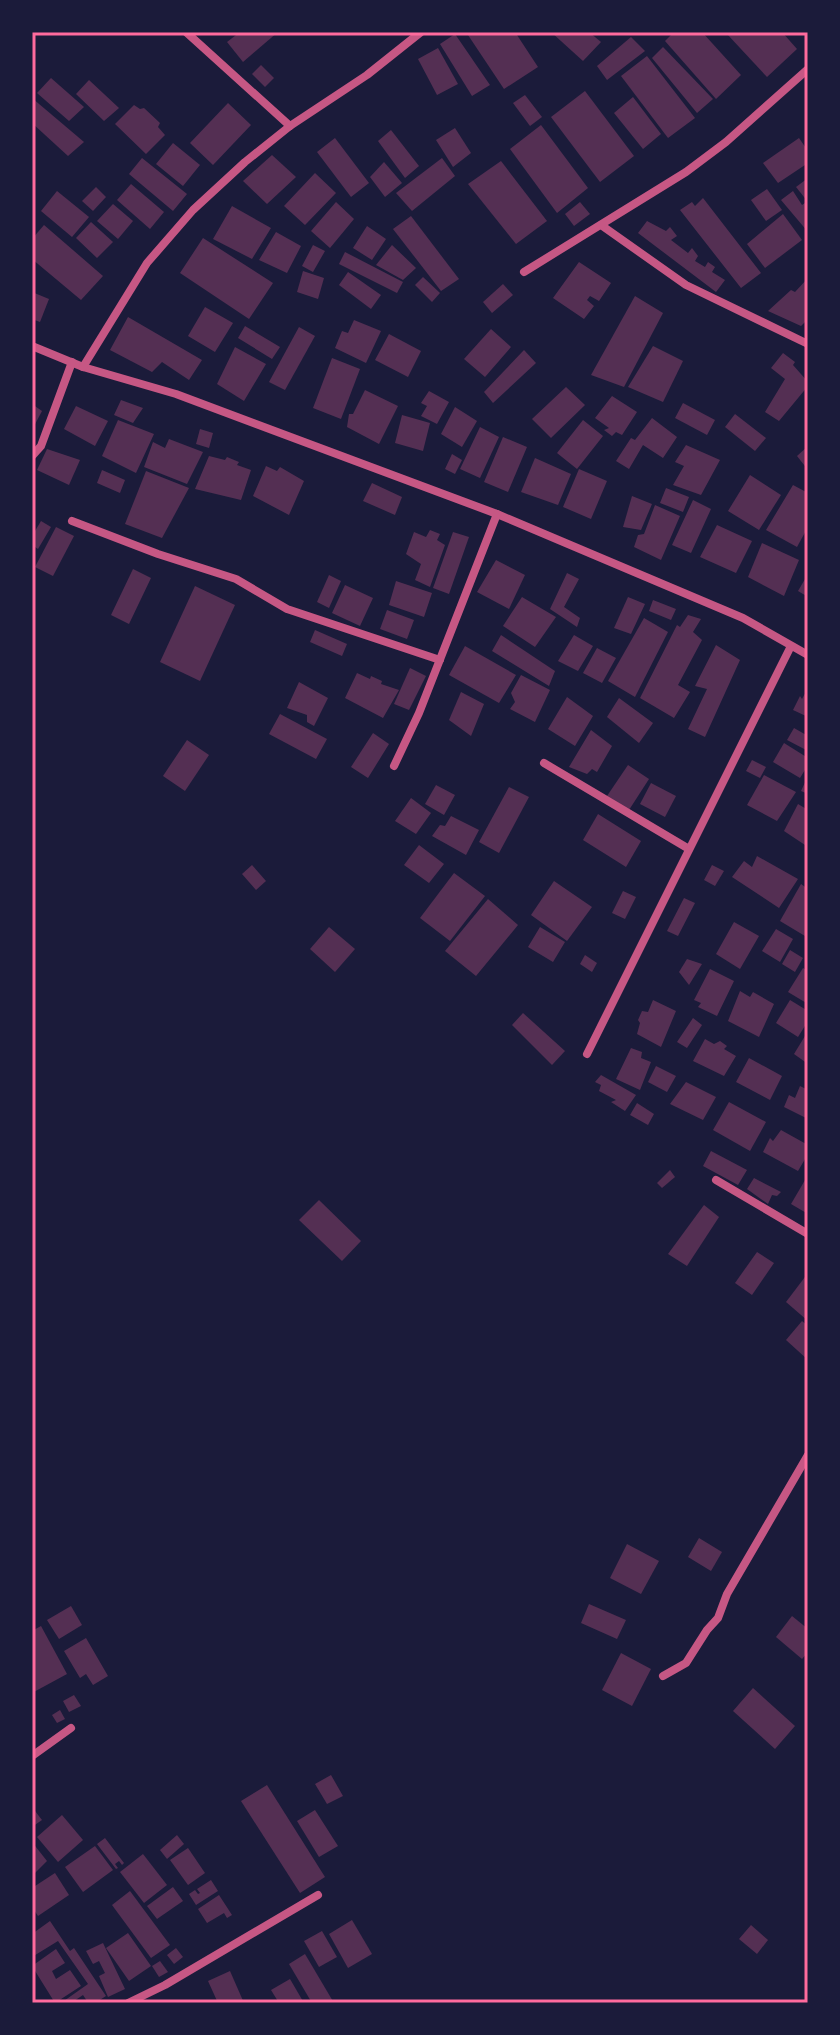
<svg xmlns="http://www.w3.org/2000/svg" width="840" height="2035" font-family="'Public Sans',sans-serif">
<rect width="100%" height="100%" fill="#1b1b3a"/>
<g fill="#542f53">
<path d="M240,32H278L243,62L227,42Z"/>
<path d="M472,32H515L538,67L504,89L468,35Z"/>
<path d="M551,32H589L601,42L583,61Z"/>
<path d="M674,32H702L741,75L716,99L665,41Z"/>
<path d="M729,32H782L797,49L767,77L727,34Z"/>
<path d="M455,34L490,85L472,96L440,44Z"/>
<path d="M631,37L645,51L607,80L597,66Z"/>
<path d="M663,47L713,99L697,113L652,58Z"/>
<path d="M438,48L458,84L437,95L418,59Z"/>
<path d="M647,56L695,118L668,138L621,76Z"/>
<path d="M261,65L274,78L265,87L252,74Z"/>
<path d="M51,78L84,107L69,121L37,93Z"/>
<path d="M89,80L119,108L104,121L76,94Z"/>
<path d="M585,91L634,156L600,182L551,117Z"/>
<path d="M525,95L542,117L530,126L513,103Z"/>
<path d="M633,97L661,134L643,149L614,113Z"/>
<path d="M32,98L84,142L68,156L32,123Z"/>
<path d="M228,103L251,125L213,165L190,143Z"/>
<path d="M134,105L140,109L144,108L160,123L158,127L165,135L146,154L115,124Z"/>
<path d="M541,125L588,188L557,213L510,149Z"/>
<path d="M455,128L471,153L453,167L436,140Z"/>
<path d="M391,130L419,166L405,178L378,141Z"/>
<path d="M335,138L369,183L351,197L317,152Z"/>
<path d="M799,138L808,151V163L778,183L763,163Z"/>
<path d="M173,143L200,165L183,186L156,164Z"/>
<path d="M272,155L296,177L267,204L243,181Z"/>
<path d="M142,158L187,194L173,211L129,174Z"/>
<path d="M442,158L455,176L412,211L396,193Z"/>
<path d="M501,161L547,221L516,244L468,184Z"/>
<path d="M384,162L402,183L385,197L370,177Z"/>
<path d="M315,173L336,193L305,225L284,206Z"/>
<path d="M808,178V202L796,187Z"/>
<path d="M131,184L164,212L150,229L117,200Z"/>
<path d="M96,187L106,197L93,211L82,201Z"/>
<path d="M767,189L782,210L766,221L751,200Z"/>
<path d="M57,191L89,217L72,237L41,211Z"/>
<path d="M793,191L802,205L805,203L808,206V232L781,200Z"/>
<path d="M703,198L761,273L741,288L680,210L692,202L695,206Z"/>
<path d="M336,202L354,219L330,248L311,231Z"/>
<path d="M580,202L590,214L574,226L565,214Z"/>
<path d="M113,204L133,221L118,239L97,221Z"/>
<path d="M232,206L271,228L252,259L213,239Z"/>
<path d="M783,214L802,240L765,268L747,244Z"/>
<path d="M411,216L459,279L441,291L393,229Z"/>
<path d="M647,221L666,231L670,227L677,236L671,240L688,253L692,248L698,256L695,261L705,267L708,262L715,267L712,272L725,280L716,292L638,233Z"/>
<path d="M91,222L113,242L97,258L76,238Z"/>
<path d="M44,225L103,276L81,300L32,259V239Z"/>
<path d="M367,226L386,239L372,260L353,248Z"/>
<path d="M276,232L301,246L287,273L259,260Z"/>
<path d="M203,238L273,283L249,319L180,273Z"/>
<path d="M313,245L325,251L313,272L302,266Z"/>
<path d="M392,245L416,268L403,280L376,265Z"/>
<path d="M345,252L403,282L397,293L339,264Z"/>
<path d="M579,262L611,283L599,301L590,296L587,300L594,306L584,319L553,298Z"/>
<path d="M303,271L324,278L318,299L297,292Z"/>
<path d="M348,272L381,295L371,309L339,285Z"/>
<path d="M423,277L440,293L432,302L415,285Z"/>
<path d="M808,278V319L801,326L768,311L791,290L795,292Z"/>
<path d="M503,284L513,295L492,313L483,302Z"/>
<path d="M32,292L49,299L40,322L32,319Z"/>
<path d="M635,296L663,313L624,387L591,375Z"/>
<path d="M205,307L233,323L215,352L188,336Z"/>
<path d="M128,317L202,360L189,380L162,362L152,372L110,350Z"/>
<path d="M354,320L381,331L366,363L335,348L342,331L348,333Z"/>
<path d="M245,326L280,347L272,359L238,338Z"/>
<path d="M299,327L315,336L285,390L269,382Z"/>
<path d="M491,329L511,347L485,377L464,359Z"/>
<path d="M389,334L421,351L408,377L375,360Z"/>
<path d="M653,346L683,361L663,402L628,387Z"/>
<path d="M235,347L266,364L244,401L217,384Z"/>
<path d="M524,350L536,363L493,403L484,392Z"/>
<path d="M783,353L795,362L793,365L808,382V386L779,421L765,412L785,379L771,368Z"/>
<path d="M332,358L360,369L341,419L313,408Z"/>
<path d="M566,387L585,405L551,438L532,419Z"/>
<path d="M365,390L398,406L379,444L347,427L349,414H353Z"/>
<path d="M429,391L449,402L437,424L421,416L427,406L421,403Z"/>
<path d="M612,396L637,412L622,435L616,432L612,436L604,430L609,428L595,418Z"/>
<path d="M121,400L143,408L133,423L114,415Z"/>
<path d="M683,403L715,420L707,435L675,418Z"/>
<path d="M32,404L42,411L32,430Z"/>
<path d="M76,406L108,421L95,446L64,429Z"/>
<path d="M455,407L477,421L462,447L441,434Z"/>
<path d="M735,414L766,438L755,451L725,427Z"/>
<path d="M402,415L430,423L423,451L395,443Z"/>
<path d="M652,418L677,437L663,458L643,445L629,469L616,461L631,438L635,440Z"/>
<path d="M118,420L154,434L136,473L102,456Z"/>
<path d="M583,420L603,436L577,469L557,453Z"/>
<path d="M480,427L499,437L480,478L460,469Z"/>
<path d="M200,429L213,433L209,448L196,444Z"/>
<path d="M503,437L527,447L508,492L484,482Z"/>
<path d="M169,439L203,452L187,484L144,467L153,442L165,448Z"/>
<path d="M686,445L720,460L701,495L673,485L684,466L675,462Z"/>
<path d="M808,446V470L797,456Z"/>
<path d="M47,449L80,460L69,485L37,470Z"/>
<path d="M452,454L462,460L455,474L445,469Z"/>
<path d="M209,456L225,460L227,457L239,462L237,465L251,470L241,500L195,489Z"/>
<path d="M535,458L571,474L558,505L521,492Z"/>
<path d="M266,466L277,471L280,467L304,481L289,515L253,496Z"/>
<path d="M579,469L607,481L591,519L563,507Z"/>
<path d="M102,470L125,480L120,493L97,483Z"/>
<path d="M146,471L189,488L162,538L125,524Z"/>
<path d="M750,475L781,495L759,530L728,511Z"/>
<path d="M372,483L402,497L395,515L363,501Z"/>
<path d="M793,485L808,493V527L797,547L766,530Z"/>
<path d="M666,488L689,497L683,512L660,503Z"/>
<path d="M632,496L652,504L641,530L623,527Z"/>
<path d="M693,500L711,509L691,553L672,545Z"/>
<path d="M655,505L680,516L661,560L634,547L638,535L644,534Z"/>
<path d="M41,521L51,527L38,549L32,545V536Z"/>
<path d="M717,525L752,541L736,573L700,557Z"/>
<path d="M56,527L74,536L53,576L35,567Z"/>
<path d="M430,530L440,534L437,540L445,545L430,587L415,580L421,564L406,554L414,532L426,537Z"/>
<path d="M453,532L469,537L449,594L433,588Z"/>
<path d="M762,543L799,560L784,596L748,577Z"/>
<path d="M496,560L525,575L509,609L477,592Z"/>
<path d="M133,569L151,578L129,624L111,615Z"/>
<path d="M567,573L579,579L564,607L580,618L577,627L550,609Z"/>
<path d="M808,574V597L798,591Z"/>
<path d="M329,575L341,581L329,608L317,602Z"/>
<path d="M396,581L432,593L424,617L389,605Z"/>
<path d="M345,585L373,598L360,626L332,613Z"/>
<path d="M195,586L235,605L200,681L160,662Z"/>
<path d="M522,597L556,617L535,647L503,626Z"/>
<path d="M628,597L645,604L631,634L614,628Z"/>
<path d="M653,600L676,609L671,620L649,611Z"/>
<path d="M387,610L414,620L407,639L380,629Z"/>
<path d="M688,615L701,619L693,632L702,640L678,685L690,692L674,718L640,698L677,625L680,627Z"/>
<path d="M644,618L668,632L635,697L608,681Z"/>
<path d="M315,630L347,644L342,656L310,642Z"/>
<path d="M501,635L555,671L549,686L492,651Z"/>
<path d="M574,635L593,646L578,671L558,661Z"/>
<path d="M716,645L740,660L705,737L688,729L707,689L695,686Z"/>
<path d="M465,646L516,675L499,703L449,675Z"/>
<path d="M597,648L616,658L602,683L583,673Z"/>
<path d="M410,668L426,676L409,710L394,704Z"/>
<path d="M357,673L370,679L371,676L382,681L381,684L399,690L383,718L345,698Z"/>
<path d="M521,675L550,690L535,722L510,709L515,702L511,693Z"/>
<path d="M299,682L328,698L314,726L307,722V715L287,708Z"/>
<path d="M808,688V717L793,710L800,696L802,699Z"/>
<path d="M461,692L484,704L471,736L449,720Z"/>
<path d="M567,697L593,716L575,746L548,729Z"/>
<path d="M619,698L653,723L639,743L607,717Z"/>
<path d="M280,714L327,739L316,759L269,734Z"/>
<path d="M794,728L808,736V751L787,740Z"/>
<path d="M591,730L612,746L597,772L592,769L587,774L569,767Z"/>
<path d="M373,733L389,744L368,778L351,767Z"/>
<path d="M187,740L209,755L185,791L163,776Z"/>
<path d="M784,743L808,758V765L800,778L773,762Z"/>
<path d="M752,760L766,767L760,778L746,771Z"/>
<path d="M628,765L649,779L629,810L607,796Z"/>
<path d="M764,775L796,792L777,821L747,805Z"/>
<path d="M808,776V794L801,791Z"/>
<path d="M651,783L676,796L665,817L640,804Z"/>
<path d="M436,785L455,795L444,815L425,804Z"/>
<path d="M509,787L529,797L499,853L479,842Z"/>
<path d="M411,798L431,813L416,834L395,821Z"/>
<path d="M798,804L808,810V847L784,831Z"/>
<path d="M598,814L641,841L626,867L583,840Z"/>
<path d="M451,816L479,830L466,855L432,836L440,825L445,826Z"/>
<path d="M419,845L444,864L429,883L404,865Z"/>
<path d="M757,856L798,879L779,908L732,877L744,861L752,867Z"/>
<path d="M252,865L266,881L256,890L242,874Z"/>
<path d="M712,865L724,871L715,886L704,880Z"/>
<path d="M454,873L485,896L450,941L420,918Z"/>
<path d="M554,881L592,907L567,941L531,915Z"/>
<path d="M801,884L808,889V929L805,936L780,921Z"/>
<path d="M623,891L636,897L625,919L612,913Z"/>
<path d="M684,898L695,903L678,936L667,931Z"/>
<path d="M488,899L518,925L476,976L445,951Z"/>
<path d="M734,922L759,936L740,969L716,954Z"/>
<path d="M329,927L355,949L335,972L310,949Z"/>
<path d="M540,927L565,942L553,962L528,947Z"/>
<path d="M776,929L793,939L780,962L762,951Z"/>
<path d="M790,950L803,958L795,972L782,964Z"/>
<path d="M585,955L597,963L592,972L580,964Z"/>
<path d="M687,959L702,964L689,985L679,972Z"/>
<path d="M803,968L808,971V1004L788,992Z"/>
<path d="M710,969L734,981L717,1016L698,1007L701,1003L694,1000Z"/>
<path d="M740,991L750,997L753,992L774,1004L759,1037L728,1021Z"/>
<path d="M653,1000L676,1011L661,1047L637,1034L640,1023L638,1020L642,1011L648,1012Z"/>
<path d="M790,1000L808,1011V1021L798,1037L776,1023Z"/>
<path d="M523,1013L565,1051L552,1065L512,1025Z"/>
<path d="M693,1018L702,1025L687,1048L677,1042Z"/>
<path d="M808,1031V1064L794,1054Z"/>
<path d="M705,1039L714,1044L720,1041L727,1046L724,1049L736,1056L724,1076L693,1061Z"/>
<path d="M631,1048L642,1052L641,1058L651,1062L640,1090L616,1079Z"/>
<path d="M749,1058L782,1076L770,1100L736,1082Z"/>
<path d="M656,1066L676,1076L667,1092L648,1082Z"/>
<path d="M601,1075L636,1095L625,1111L611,1102L616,1100L599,1091L601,1085L595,1082Z"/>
<path d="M686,1082L716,1097L703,1120L670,1104Z"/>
<path d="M800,1086L808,1090V1119L784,1107L789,1095L795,1098Z"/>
<path d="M729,1102L766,1122L750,1151L713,1130Z"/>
<path d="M637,1103L654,1114L648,1125L630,1115Z"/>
<path d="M781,1130L808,1145V1154L798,1171L763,1152L770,1138L773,1141Z"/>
<path d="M711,1151L747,1170L738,1185L703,1166Z"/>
<path d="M670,1170L675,1177L662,1188L657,1183Z"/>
<path d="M808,1175V1214L791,1204Z"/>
<path d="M754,1178L781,1192L777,1196L772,1195L768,1204L747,1189Z"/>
<path d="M319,1200L361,1241L342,1261L299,1220Z"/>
<path d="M704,1205L719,1217L687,1266L668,1254Z"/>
<path d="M757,1252L774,1263L752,1295L735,1283Z"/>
<path d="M808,1273V1321L786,1302Z"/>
<path d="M802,1321L808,1326V1360L786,1340Z"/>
<path d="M699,1538L722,1552L711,1571L688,1557Z"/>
<path d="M627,1544L659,1561L641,1594L610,1578Z"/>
<path d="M589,1604L626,1620L617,1639L581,1623Z"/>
<path d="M71,1606L82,1625L59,1639L47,1620Z"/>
<path d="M792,1616L808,1629V1652L802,1659L776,1637Z"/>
<path d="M41,1626L67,1674L32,1693V1631Z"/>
<path d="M86,1638L108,1676L93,1685L86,1674L80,1678L64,1651Z"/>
<path d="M621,1653L651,1669L632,1706L602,1690Z"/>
<path d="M753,1688L795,1726L775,1749L733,1711Z"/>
<path d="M74,1695L81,1706L69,1712L63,1701Z"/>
<path d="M60,1710L65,1719L57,1723L52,1715Z"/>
<path d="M331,1775L343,1796L327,1804L315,1784Z"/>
<path d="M267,1785L325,1877L300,1893L241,1801Z"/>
<path d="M32,1807L42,1820L32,1827Z"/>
<path d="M315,1810L338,1846L319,1857L297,1821Z"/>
<path d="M62,1815L83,1840L58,1862L37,1837Z"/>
<path d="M177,1835L184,1844L167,1859L160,1850Z"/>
<path d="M105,1838L124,1863L122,1865L119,1861L115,1864L118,1868L116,1869L97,1844Z"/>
<path d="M32,1842L47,1861L32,1876Z"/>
<path d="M95,1846L113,1870L83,1892L65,1867Z"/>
<path d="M188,1848L205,1873L188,1885L170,1860Z"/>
<path d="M143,1854L167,1885L144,1903L120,1872Z"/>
<path d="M55,1873L69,1895L38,1916L32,1907V1888Z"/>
<path d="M211,1880L218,1891L196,1905L189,1894L195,1890L198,1894L200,1893L197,1889Z"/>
<path d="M173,1887L183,1901L157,1919L147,1906Z"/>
<path d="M130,1891L170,1945L151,1958L112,1905Z"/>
<path d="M219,1895L232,1915L227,1918L224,1913L207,1923L198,1909Z"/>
<path d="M352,1920L372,1954L348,1968L329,1934Z"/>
<path d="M50,1921L70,1951L74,1948L106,1996L95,2003H84L87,2001L83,1995L71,2003H61L88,1984L58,1941L32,1957V1934Z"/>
<path d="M751,1925L768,1940L757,1954L739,1939Z"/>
<path d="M322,1931L337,1957L319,1967L304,1941Z"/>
<path d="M128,1933L151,1966L129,1981L106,1948Z"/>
<path d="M103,1943L125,1989L108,1997L99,1976L105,1973L99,1961L93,1964L86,1951Z"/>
<path d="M176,1948L183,1957L174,1964L167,1955Z"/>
<path d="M56,1949L65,1963L52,1971L56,1979L70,1970L81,1986L55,2003L32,1966Z"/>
<path d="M305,1954L334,2003H312L289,1964Z"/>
<path d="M160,1961L168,1972L159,1977L152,1966Z"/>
<path d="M230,1971L244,2003H218L208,1981Z"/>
<path d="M290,1979L304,2003H279L271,1990Z"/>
</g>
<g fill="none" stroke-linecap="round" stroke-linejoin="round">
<g stroke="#c65784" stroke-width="8">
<path d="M186,32L290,126"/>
<path d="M601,225L686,285L808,344"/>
<path d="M524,272L686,172L726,142L808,69"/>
<path d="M32,346L83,367L176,394L497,514L743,618L808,655"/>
<path d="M83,367L147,263L193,210L245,162L290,126L367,75L421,32"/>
<path d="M32,456L41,446L72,362"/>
<path d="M72,521L158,554L236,579L287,609L440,660"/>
<path d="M544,763L689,849"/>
<path d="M394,766L419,713L497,514"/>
<path d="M587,1054L791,646"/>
<path d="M716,1180L808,1234"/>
<path d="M663,1676L686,1663L707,1630L718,1618L727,1594L808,1455"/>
<path d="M32,1756L71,1728"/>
<path d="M128,2003L165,1985L318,1895"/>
</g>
</g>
<rect width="840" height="2035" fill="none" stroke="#1b1b3a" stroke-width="68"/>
<rect x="34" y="34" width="772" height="1967" fill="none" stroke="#ff6b9d" stroke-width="3"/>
</svg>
